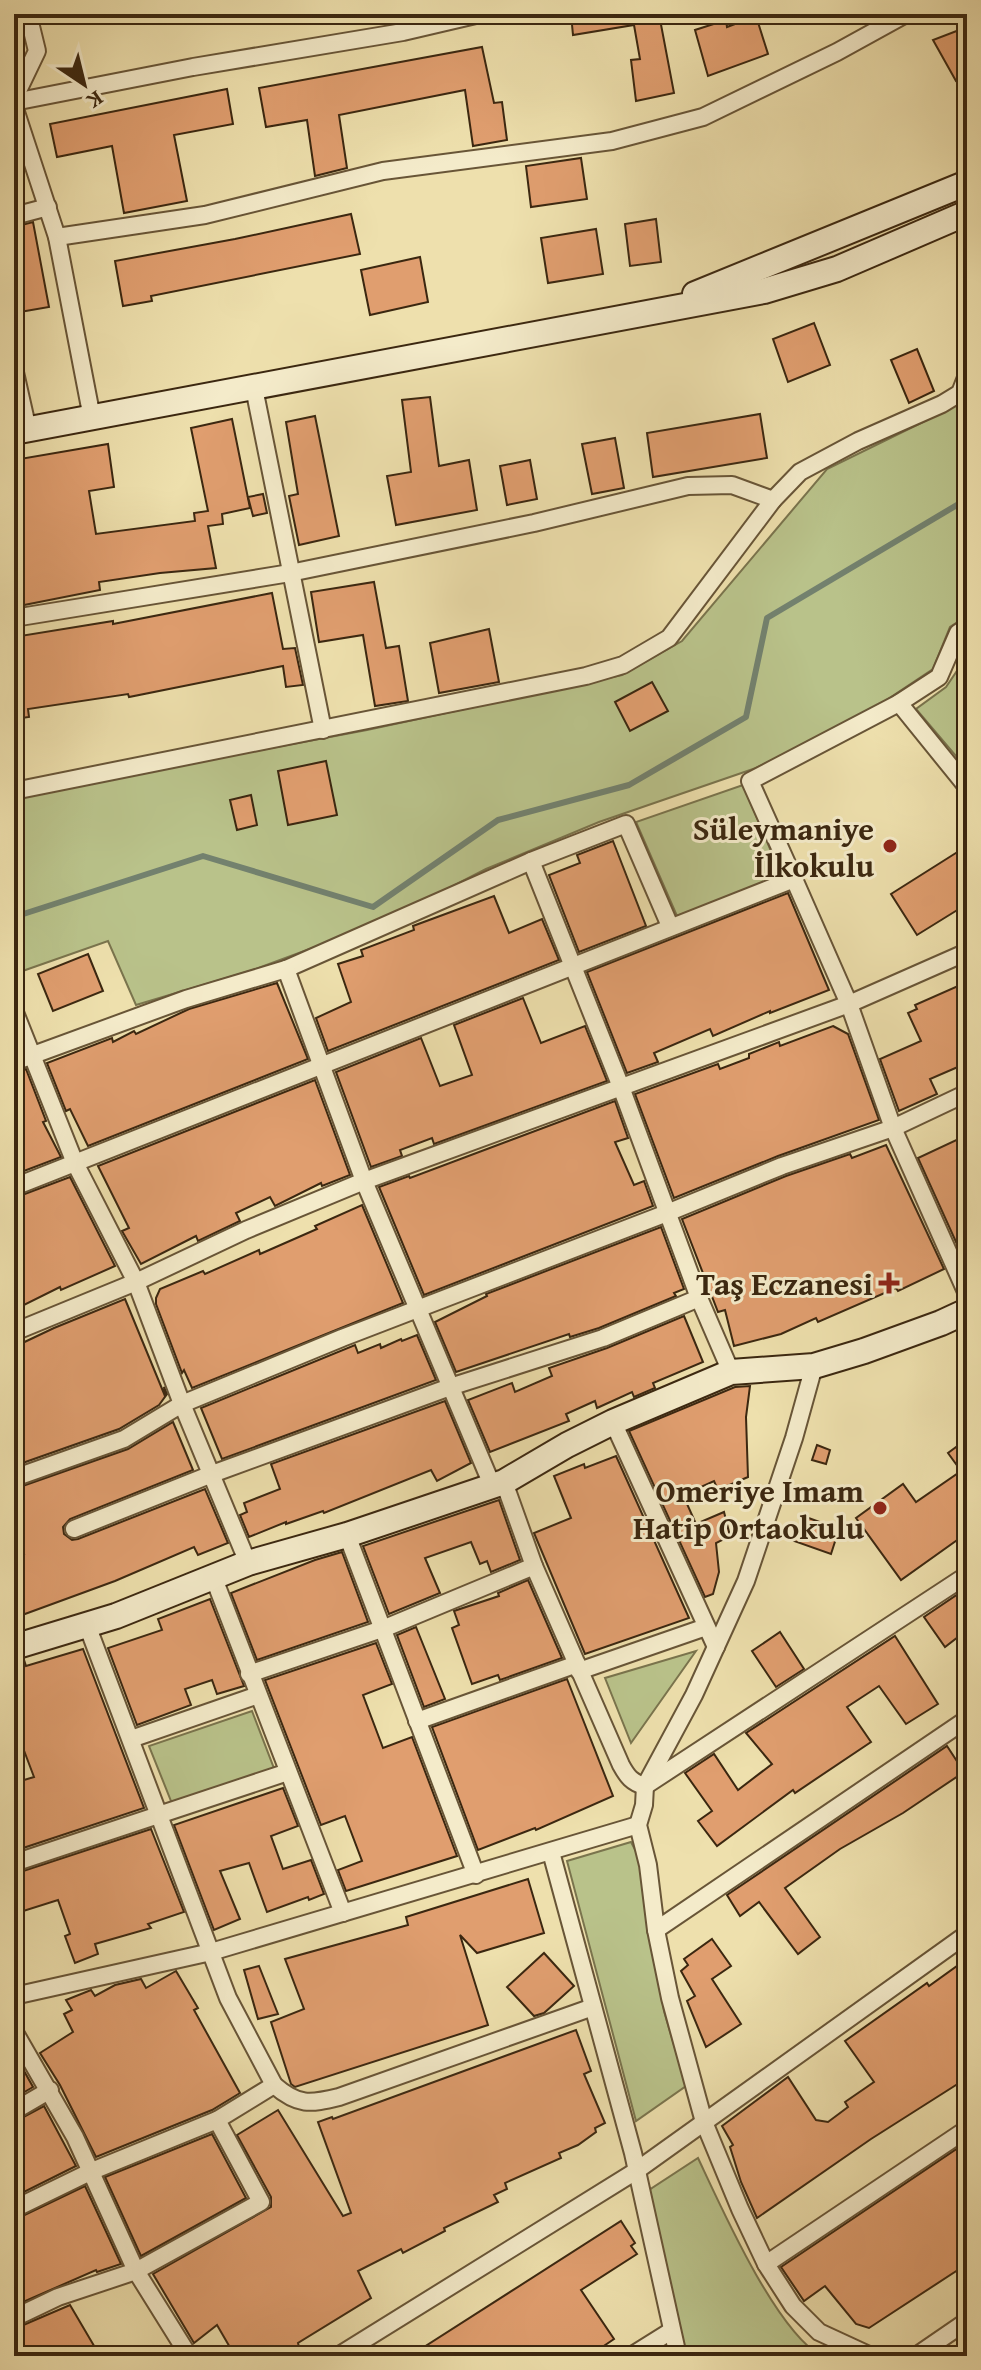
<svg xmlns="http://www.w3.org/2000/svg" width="981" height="2370" font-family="'Gentium Book Plus',serif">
<rect width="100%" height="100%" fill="#eee0ad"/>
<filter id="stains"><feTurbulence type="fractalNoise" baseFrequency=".0025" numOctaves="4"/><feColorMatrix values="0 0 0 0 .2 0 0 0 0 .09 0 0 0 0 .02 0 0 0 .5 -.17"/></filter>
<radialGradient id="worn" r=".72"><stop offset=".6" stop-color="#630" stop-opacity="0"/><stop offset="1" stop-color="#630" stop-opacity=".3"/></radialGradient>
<g fill="#b9c28a" stroke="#7a744d" stroke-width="2">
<path d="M967,396V616L950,627L933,669L870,711L756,768L599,822L486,869L416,905L334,940L253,970L136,1005L108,941L14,974V796L367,730L622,675L682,641L827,469L929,419Z"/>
<path d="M967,656V769L916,709L946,687Z"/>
<path d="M743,785L782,877L677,916L636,822Z"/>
<path d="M696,1651L631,1743L605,1678Z"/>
<path d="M252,1711L275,1771L173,1806L149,1746Z"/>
<path d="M631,1842L640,1859L664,2011L686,2086L636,2121L567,1861Z"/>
<path d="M698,2158C722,2209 775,2329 821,2356H686L646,2192Z"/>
</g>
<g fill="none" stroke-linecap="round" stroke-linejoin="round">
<path stroke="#73816e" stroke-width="6" d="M14,917L203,856L373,907L498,820L629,785L746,717L767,618L967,499"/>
</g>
<g fill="#e09e6f" stroke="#3b2710" stroke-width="2">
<path d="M571,14H659L674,93L636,101L631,60L640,59L634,25L573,35Z"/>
<path d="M756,16L768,54L708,76L695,30L726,20L727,27Z"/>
<path d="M967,27V77L956,81L933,40Z"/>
<path d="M482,47L494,103L502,102L507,140L473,146L465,90L339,115L347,168L315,176L307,120L266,127L259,88Z"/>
<path d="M227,89L233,124L174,135L187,201L124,213L112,146L57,157L50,124Z"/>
<path d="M581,158L587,199L531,207L526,166Z"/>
<path d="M351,214L360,254L151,296L152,301L123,306L115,261L235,239Z"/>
<path d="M656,219L661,262L630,266L625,224Z"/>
<path d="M33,222L49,307L14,313V227Z"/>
<path d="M596,229L603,274L548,283L541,238Z"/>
<path d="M420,257L428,302L370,315L361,270Z"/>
<path d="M814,323L830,365L788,382L773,339Z"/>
<path d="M917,349L934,391L909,403L891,360Z"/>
<path d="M430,397L439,466L469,460L477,510L396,525L387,476L411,472L402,400Z"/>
<path d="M760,414L767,458L653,477L647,433Z"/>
<path d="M315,416L339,536L299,545L289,496L298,494L286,422Z"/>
<path d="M232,419L250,508L222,514L223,524L208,526L216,568L160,573L99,582L100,590L14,607V460L108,444L114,487L89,491L96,534L195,521L194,513L208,511L191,428Z"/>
<path d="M615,438L624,488L592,494L582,444Z"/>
<path d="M530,460L537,499L507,505L500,466Z"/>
<path d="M263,494L267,513L253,516L248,497Z"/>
<path d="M374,582L386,648L399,646L408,701L375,706L363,635L319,642L311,592Z"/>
<path d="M272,593L283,649L295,648L303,685L286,687L283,666L129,697L128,694L28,709L29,717L14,719V637L113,621V624Z"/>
<path d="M489,629L499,682L439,693L430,643Z"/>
<path d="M652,682L668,711L630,731L615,702Z"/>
<path d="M326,761L337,815L288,825L278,771Z"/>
<path d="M251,795L257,825L237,830L230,800Z"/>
<path d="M613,841L646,926L579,952L549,875L580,863L577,855Z"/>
<path d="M967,846V904L917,935L891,894Z"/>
<path d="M788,893L829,990L770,1013V1011L713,1036L710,1029L654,1053L658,1062L627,1073L587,972Z"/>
<path d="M494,896L509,933L542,919L559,960L328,1051L316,1018L351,1002L338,964L363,956L361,950L414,930L413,926Z"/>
<path d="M88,954L103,991L53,1011L38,974Z"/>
<path d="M967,982V1063L930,1079L937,1094L899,1111L880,1059L921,1041L908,1013L917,1009L915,1005Z"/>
<path d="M277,983L308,1059L88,1146L70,1109L66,1111L47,1063L112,1038L113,1042L134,1031L136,1034L189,1009Z"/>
<path d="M523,998L541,1043L585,1026L607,1081L434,1144L432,1138L400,1150L402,1156L371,1167L336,1072L421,1038L440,1086L472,1075L454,1025Z"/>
<path d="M833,1026L848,1034L879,1120L778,1156L674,1198L635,1094L718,1064L720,1069L749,1058V1054L779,1042L780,1046Z"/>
<path d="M26,1069L46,1121L43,1122L61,1157L16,1174L14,1170V1073Z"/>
<path d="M315,1080L350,1175L322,1186L321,1183L275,1206L270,1197L236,1213L240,1221L198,1241L196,1236L141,1264L122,1231L129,1228L98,1166Z"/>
<path d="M615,1101L628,1138L615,1142L634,1185L644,1181L653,1206L424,1295L379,1187L409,1176L410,1178Z"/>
<path d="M967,1135V1251L961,1253L918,1158Z"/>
<path d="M886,1145L944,1269L898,1291L896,1288L818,1322L816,1318L781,1334L734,1346L725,1310L718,1312L682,1219L786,1176L850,1154L852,1158Z"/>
<path d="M70,1177L115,1266L61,1290L60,1287L14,1310V1198Z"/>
<path d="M362,1205L403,1303L192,1388L184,1370L182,1373L156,1304V1298L160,1289L203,1271L205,1274L259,1250L260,1254L317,1229L315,1226Z"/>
<path d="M661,1227L684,1289L674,1293L676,1296L599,1328L570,1337L569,1334L456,1372L435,1322L487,1296L486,1294Z"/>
<path d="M125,1299L165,1396L164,1387L167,1394L159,1405L119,1429L14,1466V1412L21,1409L14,1395V1347L54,1328Z"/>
<path d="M684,1316L703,1362L653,1383L655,1388L634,1397L632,1392L597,1408L595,1401L566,1414L569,1421L490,1452L468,1400L512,1383L515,1392L552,1376L549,1368L607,1348Z"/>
<path d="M417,1335L436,1380L222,1459L201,1408L355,1345L358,1353L380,1344L381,1348L401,1339L402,1341Z"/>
<path d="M750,1386L746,1417L748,1477L718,1490L714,1481L683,1495L696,1524L724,1512L730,1536L716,1543L719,1572L713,1594L705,1597L629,1431L735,1387Z"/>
<path d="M445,1401L471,1463L437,1481L431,1470L324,1513L323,1511L286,1524V1522L249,1537L240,1515L247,1512L244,1503L280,1489L271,1464Z"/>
<path d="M173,1422L193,1470L70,1519L63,1527L64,1534L72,1540L78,1539L205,1489L228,1543L198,1555L194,1547L115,1581L14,1618V1558L24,1554L14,1528V1489L128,1449Z"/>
<path d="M967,1439V1533L901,1580L856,1518L903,1484L916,1502L961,1471L948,1453Z"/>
<path d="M817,1445L830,1450L826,1464L812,1460Z"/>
<path d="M616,1456L689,1618L585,1654L534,1533L571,1518L554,1476L584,1464L585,1468Z"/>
<path d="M499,1500L520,1560L491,1572L487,1561L480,1564L471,1542L425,1558L440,1593L389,1614L363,1546Z"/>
<path d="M803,1516L839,1529L831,1554L794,1541Z"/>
<path d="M342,1552L368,1622L257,1660L231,1593L315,1560Z"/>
<path d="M528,1580L562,1658L500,1680L498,1675L472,1684L452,1628L459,1625L454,1611L499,1596L498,1593Z"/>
<path d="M967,1588V1630L945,1647L924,1617Z"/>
<path d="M210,1599L244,1686L217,1694L212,1680L185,1689L191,1705L137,1725L108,1648L162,1630L158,1619Z"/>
<path d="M416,1627L445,1699L424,1707L397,1635Z"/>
<path d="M780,1632L804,1669L776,1687L752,1651Z"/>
<path d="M895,1636L938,1704L906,1724L879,1686L847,1707L871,1742L795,1793L793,1790L717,1846L698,1821L712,1811L685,1773L714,1754L738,1790L772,1764L746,1733Z"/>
<path d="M376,1643L392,1684L363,1695L383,1748L412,1737L457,1856L346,1891L338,1870L362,1861L345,1816L321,1825L265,1680Z"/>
<path d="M83,1649L144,1808L14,1851V1783L34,1777L14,1724V1662L24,1660L26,1666Z"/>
<path d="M567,1679L613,1796L536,1830L535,1828L478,1850L432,1727Z"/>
<path d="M947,1746L964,1772L903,1813L840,1849L785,1888L820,1937L798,1954L759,1902L740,1916L727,1895Z"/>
<path d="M283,1788L298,1826L271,1836L283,1869L311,1860L324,1894L309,1900L308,1897L267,1912L249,1863L220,1871L240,1919L214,1930L174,1825Z"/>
<path d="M151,1829L184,1912L148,1924L151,1928L95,1944L98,1954L75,1963L65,1936L70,1934L58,1900L17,1913L14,1902V1874Z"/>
<path d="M528,1879L544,1933L477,1953L460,1935L488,2025L295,2087L291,2084L271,2022L304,2009L285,1959L408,1925L406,1917Z"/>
<path d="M712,1939L731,1966L712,1979L741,2024L706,2047L687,2001L695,1996L681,1971L688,1965L684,1959Z"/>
<path d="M544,1953L574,1986L544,2013L534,2016L507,1987Z"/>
<path d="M967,1963V2078L871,2139L757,2218L741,2182L730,2147L733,2145L722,2126L788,2077L816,2120L828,2122L848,2107L845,2102L874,2082L845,2041L927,1983L929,1986L957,1966L959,1969Z"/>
<path d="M259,1966L278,2014L258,2019L244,1970Z"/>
<path d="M176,1971L198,2008L194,2010L240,2093L212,2110L96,2157L60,2085L40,2053L73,2032L64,2014L72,2010L66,2000L91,1990L95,1996L115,1985L141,1979L146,1988Z"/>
<path d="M576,2030L591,2071L584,2074L605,2123L595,2128L596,2132L578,2145L559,2153L561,2158L505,2183L507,2189L494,2195L498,2202L444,2228L445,2231L403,2253L401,2249L358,2271L371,2298L298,2343L300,2351L290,2356H235L217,2325L194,2343L153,2274L271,2207V2197L237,2135L278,2110L343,2216L351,2213L318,2122L332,2117L333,2119Z"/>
<path d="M14,2053L33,2087L14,2098Z"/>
<path d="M44,2106L76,2166L14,2197V2122Z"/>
<path d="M212,2134L246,2198L141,2256L105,2177Z"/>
<path d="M967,2142V2264L869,2328L856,2324L825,2286L804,2301L781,2267Z"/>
<path d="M85,2186L121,2264L97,2272L96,2270L14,2306V2255L21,2250L14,2239V2220Z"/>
<path d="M621,2221L635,2243L631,2246L637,2254L581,2290L614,2339L589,2356H410Z"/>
<path d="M70,2305L100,2356H22L14,2346V2329Z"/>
</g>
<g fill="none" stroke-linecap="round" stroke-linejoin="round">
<g stroke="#685537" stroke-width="20">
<g id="street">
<path d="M14,99L37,51L28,14"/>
<path d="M14,102L193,67L403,32L480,14"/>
<path d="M14,106L57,237L92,418"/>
<path d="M14,216L48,207"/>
<path d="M57,237L205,215L383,171L612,141L703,117L837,52L906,14"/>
<path d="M14,368L28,430"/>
<path d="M254,388L323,730"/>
<path d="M14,618L290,573L534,523L688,486L732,485L773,500"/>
<path d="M899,703L967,787"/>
<path d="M14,791L586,676L623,665L669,638L773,500L800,472L858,441L942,404L960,393L967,375"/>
<path d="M531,861L621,1087L699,1298L731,1372"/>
<path d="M794,879L849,1004L893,1128L967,1294"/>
<path d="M286,969L531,861L626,824L670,926"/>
<path d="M14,1010L75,1163L136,1282L182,1404L248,1563"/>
<path d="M14,1062L186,999L286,969L364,1181L492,1485"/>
<path d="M14,1187L794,879L750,781L899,703L939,677L958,633L967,627"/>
<path d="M14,1332L136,1282L246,1230L364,1181L849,1004L967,952"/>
<path d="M814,1366L794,1438L746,1581L694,1695L645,1786L644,1805L638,1825L648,1865L656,1930L670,1998L704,2122L740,2209L766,2264L793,2306L819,2332L871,2356"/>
<path d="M613,1422L716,1647"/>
<path d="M14,1478L124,1439L182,1404L342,1338L667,1213L782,1166L893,1128L967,1093"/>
<path d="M504,1482L534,1566L621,1765C627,1776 632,1783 645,1786L967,1575"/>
<path d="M74,1529L212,1474L450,1387L603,1338L699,1298"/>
<path d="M347,1535L476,1875"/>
<path d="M213,1576L343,1913"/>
<path d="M579,1671L706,1627"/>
<path d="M249,1674L385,1628L534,1566"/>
<path d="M417,1721L577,1664"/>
<path d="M131,1739L258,1695"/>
<path d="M551,1852L633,2153L678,2356"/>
<path d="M14,1863L288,1772"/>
<path d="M656,1930L967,1719"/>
<path d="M14,1996L211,1952L638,1825"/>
<path d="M14,2031L75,2137L136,2271L189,2356"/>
<path d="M274,2085C298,2106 310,2104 339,2097L593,2007"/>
<path d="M14,2111L50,2090"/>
<path d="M14,2209L92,2171L217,2120"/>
<path d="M766,2264L967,2129"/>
<path d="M14,2318L58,2297L136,2271L261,2202L217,2120L274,2085L228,1998L87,1625"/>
<path d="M338,2356L636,2171L967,1934"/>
<path d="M631,2356L671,2331"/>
<path d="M916,2356L967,2321"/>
</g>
</g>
<g stroke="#3b2710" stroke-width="28">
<g id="secondary">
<path d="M695,294L967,183"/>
<path d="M14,432L764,291L837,269L967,213"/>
<path d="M14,1647L116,1616L248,1563L347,1535L504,1482L567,1445L613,1422L731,1372L814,1366L864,1351L941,1323L967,1311"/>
</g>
</g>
<use href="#street" stroke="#f4ebca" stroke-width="16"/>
<use href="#secondary" stroke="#f4ebca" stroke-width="24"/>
</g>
<g fill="#8f2418" stroke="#f4ebca" stroke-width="3">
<circle cx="890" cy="846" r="8"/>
<path d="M885 1271h8v8h8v8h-8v8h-8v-8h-8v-8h8z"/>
<circle cx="880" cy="1508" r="8"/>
</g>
<g text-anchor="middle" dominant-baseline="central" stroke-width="6" stroke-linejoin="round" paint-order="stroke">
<g font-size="32" font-weight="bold" fill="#3b2710" stroke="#f4ebca" text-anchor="end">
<text x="874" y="828">Süleymaniye<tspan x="874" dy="37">İlkokulu</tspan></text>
<text x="873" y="1283">Taş Eczanesi</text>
<text x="864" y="1490">Omeriye Imam<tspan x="864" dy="37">Hatip Ortaokulu</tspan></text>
</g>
</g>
<rect width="981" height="2370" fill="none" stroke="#eee0ad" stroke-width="48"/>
<rect x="16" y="16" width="949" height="2338" fill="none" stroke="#3b2710" stroke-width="4"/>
<rect x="24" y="24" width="933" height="2322" fill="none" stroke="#3b2710" stroke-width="2"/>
<g transform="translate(84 84) rotate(145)" stroke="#f4ebca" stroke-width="6" paint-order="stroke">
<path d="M0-6L14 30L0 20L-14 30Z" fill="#3b2710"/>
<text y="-12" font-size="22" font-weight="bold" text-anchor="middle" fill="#3b2710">K</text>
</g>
<rect width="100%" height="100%" filter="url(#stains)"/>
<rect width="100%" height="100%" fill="url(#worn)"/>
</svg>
